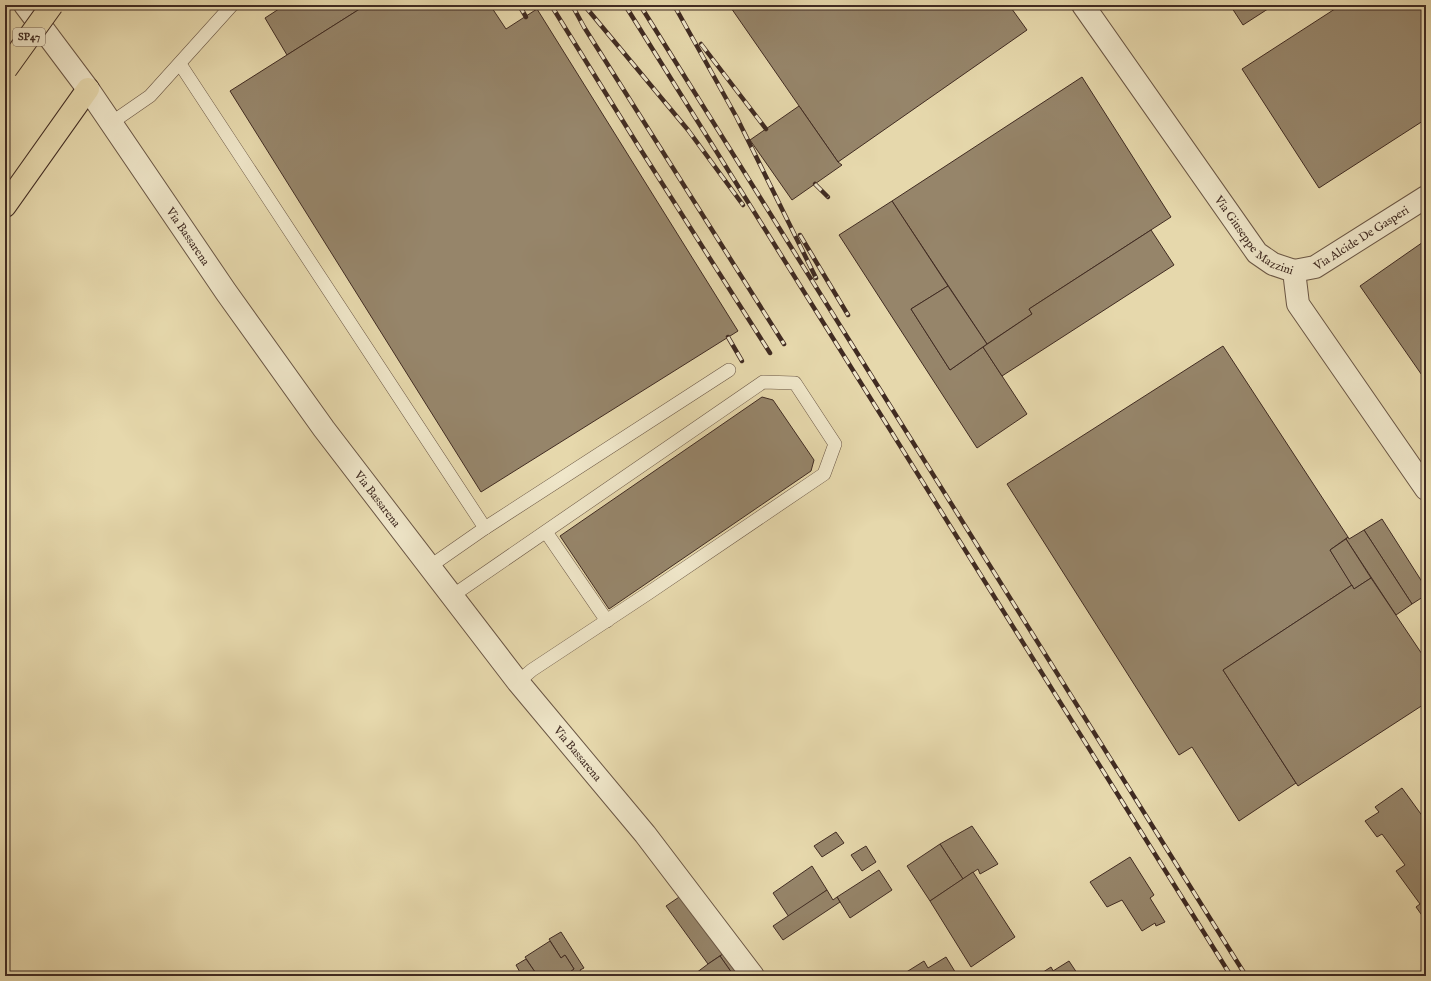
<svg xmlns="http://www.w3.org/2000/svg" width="1431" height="981" font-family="'IM FELL English',serif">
<rect width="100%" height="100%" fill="#e6d8ac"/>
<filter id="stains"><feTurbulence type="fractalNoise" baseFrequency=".005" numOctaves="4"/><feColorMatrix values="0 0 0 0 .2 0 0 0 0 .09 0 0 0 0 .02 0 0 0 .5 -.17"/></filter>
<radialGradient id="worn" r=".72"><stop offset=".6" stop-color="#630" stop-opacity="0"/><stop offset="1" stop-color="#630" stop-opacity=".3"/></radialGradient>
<g fill="#96856a" stroke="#402b22">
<path d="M285,5H366L287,55L265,18Z"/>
<path d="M366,5H490L506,29L537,9L738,331L481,492L230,91Z"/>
<path d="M729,5H1009L1027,30L838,162Z"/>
<path d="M1230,5H1274L1243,25Z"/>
<path d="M1341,5H1426V119L1319,188L1242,69Z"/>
<path d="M1082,77L1171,217L1029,309L1032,314L987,344L892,201Z"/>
<path d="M799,106L838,162L842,165L792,200L750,140Z"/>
<path d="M892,201L948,286L911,309L950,370L983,347L1027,414L977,448L839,235Z"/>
<path d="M1151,230L1174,265L1002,376L983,347L1032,314L1029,309Z"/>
<path d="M1426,240V381L1360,286Z"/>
<path d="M948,286L987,344L950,370L911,309Z"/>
<path d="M1223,346L1348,537L1330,550L1352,585L1223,670L1296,783L1239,821L1192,747L1179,755L1007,484Z"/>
<path d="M762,397L773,400L814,460L811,471L609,609L560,536Z"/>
<path d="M1382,519L1426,588V595L1412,604L1364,530Z"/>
<path d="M1364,530L1412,604L1396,615L1346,539L1348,537L1349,539Z"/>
<path d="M1346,539L1371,578L1354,589L1330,550Z"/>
<path d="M1371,578L1426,660V703L1298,786L1223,670L1352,585L1354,589Z"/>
<path d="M1402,788L1426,821V921L1416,907L1420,904L1396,871L1405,865L1382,834L1377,837L1365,821L1379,812L1375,807Z"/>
<path d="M972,826L998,864L980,874L978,869L963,879L940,844Z"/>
<path d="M836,832L844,843L822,857L814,846Z"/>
<path d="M940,844L963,879L930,901L907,866Z"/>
<path d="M866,846L876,862L862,871L851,855Z"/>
<path d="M1130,857L1154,895L1150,898L1165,922L1156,926L1155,923L1142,931L1122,900L1107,907L1090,882Z"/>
<path d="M812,866L827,890L789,917L773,893Z"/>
<path d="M879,870L892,890L850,918L837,897Z"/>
<path d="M973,872L1015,937L971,967L930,901Z"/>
<path d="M827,890L833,900L837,897L840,902L783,940L773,926Z"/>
<path d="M685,893L727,951L708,964L666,906Z"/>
<path d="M561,932L584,968L580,970L583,976H575L571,971L574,969L565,955L561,958L549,939Z"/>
<path d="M550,941L561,958L565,955L574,969L571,971L575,976H533L531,974L535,972L525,957Z"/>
<path d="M727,951L745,976H734L720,956Z"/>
<path d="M720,956L734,976H692L708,964Z"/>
<path d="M946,957L957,975L956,976H936L935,975L933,976H900L924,961L928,968Z"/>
<path d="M526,959L535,972L531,974L533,976H522L516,965Z"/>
<path d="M1069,961L1079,976H1056L1053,971Z"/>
<path d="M1051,967L1056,976H1037Z"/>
</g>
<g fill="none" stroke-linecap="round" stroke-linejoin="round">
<g stroke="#6a5644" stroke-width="14">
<g id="service">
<path d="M180,64L485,528"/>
<path d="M111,123L150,96L232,5"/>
<path d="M546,532L607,621"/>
<path d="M429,567L485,528L729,370"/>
<path d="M452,596L763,382L795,383L835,444L824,474L647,594L532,670L518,682"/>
</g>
</g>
<g stroke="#6a5644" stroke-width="24">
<g id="minor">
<path id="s1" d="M25,5L88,89L226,292L324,429L518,682L645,834L753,976"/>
<path id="s2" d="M1083,5L1257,253L1273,264L1294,271L1298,304L1426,489"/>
<path id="s3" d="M1294,271L1315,267L1426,197"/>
</g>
</g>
<g stroke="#402b22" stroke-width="24">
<path id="primary" d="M5,206L88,89"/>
</g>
<use href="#service" stroke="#efe6c9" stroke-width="13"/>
<use href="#minor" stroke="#efe6c9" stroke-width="22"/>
<use href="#primary" stroke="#e6d8ac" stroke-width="22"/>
<g stroke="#402b22" stroke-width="4.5">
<g id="rail">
<path d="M519,5L526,17"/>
<path d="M551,5L639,147L770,353"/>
<path d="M572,5L584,27L784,344"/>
<path d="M584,5L688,130L743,205"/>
<path d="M625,5L1231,976"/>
<path d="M640,5L1246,976"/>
<path d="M674,5L737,118L816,278"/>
<path d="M701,44L766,129"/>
<path d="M815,184L828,197"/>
<path d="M800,235L848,315"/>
<path d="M728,337L742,361"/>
</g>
</g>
<use href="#rail" stroke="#efe6c9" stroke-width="3" stroke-dasharray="9" stroke-linecap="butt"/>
<g stroke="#402b22" stroke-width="24" stroke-linecap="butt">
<path id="primary-bridge" d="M6,69L52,5"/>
</g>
<use href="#primary-bridge" stroke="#e6d8ac" stroke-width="22"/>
</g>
<g text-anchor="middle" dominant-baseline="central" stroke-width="3.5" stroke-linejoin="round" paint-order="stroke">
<rect fill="#efe6c9" stroke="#746354" stroke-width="1" x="13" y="28" width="32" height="18" rx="3"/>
<g font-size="11" font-weight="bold" fill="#402b22">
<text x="29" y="37">SP47</text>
</g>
<g font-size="12" fill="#402b22" stroke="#efe6c9">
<text stroke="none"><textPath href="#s2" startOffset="289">Via Giuseppe Mazzini</textPath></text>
<text stroke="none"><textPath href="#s1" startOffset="283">Via Bassarena</textPath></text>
<text stroke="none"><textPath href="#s3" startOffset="76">Via Alcide De Gasperi</textPath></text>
<text stroke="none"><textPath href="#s1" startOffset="607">Via Bassarena</textPath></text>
<text stroke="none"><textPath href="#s1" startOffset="931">Via Bassarena</textPath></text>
</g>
</g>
<rect width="1431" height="981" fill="none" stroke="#e6d8ac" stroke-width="20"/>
<rect x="6" y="6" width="1419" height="969" fill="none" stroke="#402b22" stroke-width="2"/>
<rect x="10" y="10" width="1411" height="961" fill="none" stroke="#402b22"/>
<rect width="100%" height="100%" filter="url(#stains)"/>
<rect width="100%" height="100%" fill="url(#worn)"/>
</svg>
